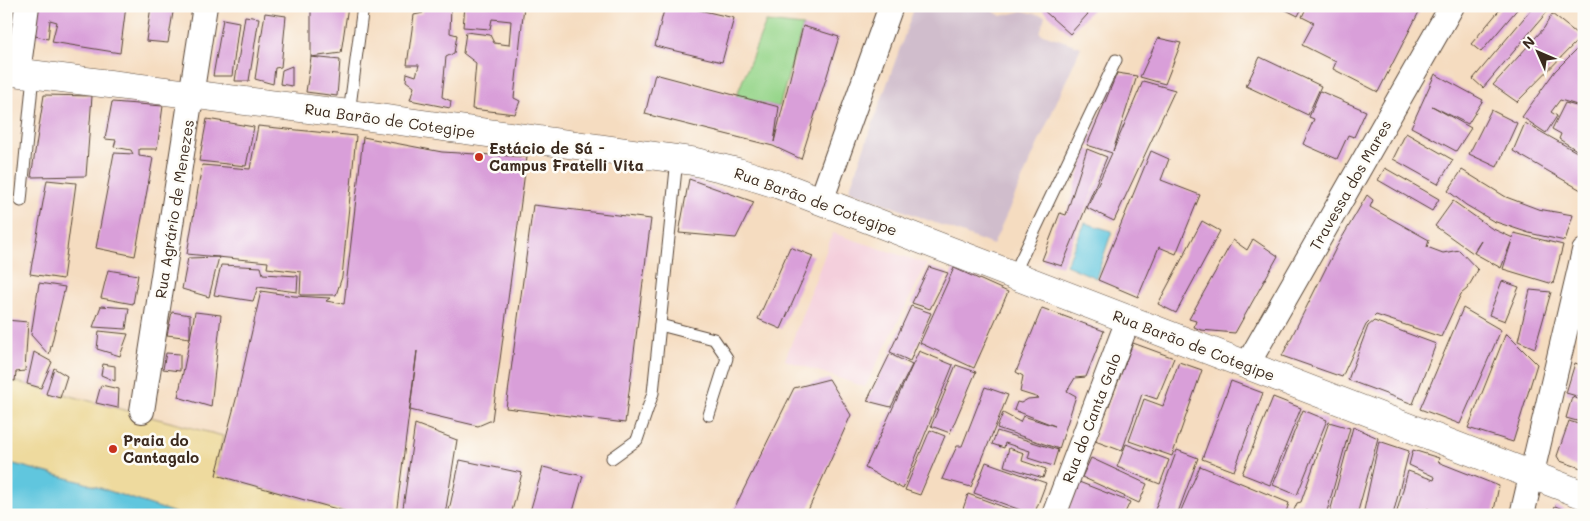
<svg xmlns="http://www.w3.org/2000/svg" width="1590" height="521" font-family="Mali,sans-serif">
<rect width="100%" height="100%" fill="#fdfcf7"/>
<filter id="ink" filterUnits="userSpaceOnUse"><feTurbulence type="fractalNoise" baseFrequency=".02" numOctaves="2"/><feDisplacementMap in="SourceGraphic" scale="10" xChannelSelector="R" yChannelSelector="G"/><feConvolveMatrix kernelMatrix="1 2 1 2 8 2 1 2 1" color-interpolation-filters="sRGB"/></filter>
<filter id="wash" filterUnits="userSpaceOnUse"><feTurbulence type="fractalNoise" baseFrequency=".0096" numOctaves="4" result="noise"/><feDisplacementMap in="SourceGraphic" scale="20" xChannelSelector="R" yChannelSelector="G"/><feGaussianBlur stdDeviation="1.12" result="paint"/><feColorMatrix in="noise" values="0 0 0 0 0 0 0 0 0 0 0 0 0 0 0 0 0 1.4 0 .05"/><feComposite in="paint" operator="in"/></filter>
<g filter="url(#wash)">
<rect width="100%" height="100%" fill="#f5dcc0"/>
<path fill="#f4cfdc" d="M833,233L927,264L865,387L785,360Z"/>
<path fill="#d0bdcc" d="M915,6H985L1001,16L1023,11L1045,16L1040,33L1081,47L993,245L849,190Z"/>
<path fill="#97d68b" stroke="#698054" d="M766,22L803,26L779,107L736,97Z"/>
<path fill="#eeda9e" stroke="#94825e" d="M6,379L223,436L216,475L358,515H181L82,482L6,462Z"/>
<g fill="#60c6de" stroke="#4e787e">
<path d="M1085,223L1112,231L1096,278L1066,265Z"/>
<path d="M6,462L82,482L181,515H6Z"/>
</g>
<g id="blocks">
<g fill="#d99fd9">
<path d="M6,6H14L10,49H6Z"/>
<path d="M37,6H126L120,53L52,42L57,22L50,20L48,39L31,35Z"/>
<path d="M151,6H174L168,43L146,41Z"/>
<path d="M311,6L331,8V6H348L341,53L311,57L340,60L337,96L306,92L311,57Z"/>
<path d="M423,6H451L450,33L457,35L454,53L446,57L442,97L451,101L450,108L410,100L414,87L406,81L407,73L416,76L419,65H407L414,15L423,13Z"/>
<path d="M465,6H524L514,98L520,101L515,114L472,109L476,63L463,53L466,32L490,35L494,43L509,45L511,21L492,19L490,29L463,27Z"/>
<path d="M665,6H682L734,18L722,62L655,46Z"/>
<path d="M729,6H744L743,9Z"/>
<path d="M1045,6H1095L1070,34L1042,9Z"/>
<path d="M1278,6H1303L1298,16Z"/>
<path d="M1307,6H1422L1378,92L1333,69L1336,62L1302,45L1314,23L1302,17Z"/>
<path d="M1503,6H1520L1481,52L1471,44Z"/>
<path d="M1534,6H1540L1547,12L1483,88L1473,79Z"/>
<path d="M265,13L286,16L281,67L275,68L273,84L255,79Z"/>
<path d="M1552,14L1581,37L1517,102L1493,85L1544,28Z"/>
<path d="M245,16L259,18L249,81H235Z"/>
<path d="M223,19L239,22L232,76H213Z"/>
<path d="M803,26L839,37L801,159L773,146L645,114L655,74L779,107L774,142Z"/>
<path d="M1158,38L1181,43L1165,84L1140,77Z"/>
<path d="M1584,42V107L1560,100L1551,112L1557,116L1546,133L1522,117L1555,71Z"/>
<path d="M1260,57L1321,86L1308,115L1246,86Z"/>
<path d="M292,66V86L280,84L282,70Z"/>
<path d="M1117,73L1137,76L1113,151L1143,81L1175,90L1114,221L1087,208L1112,153L1087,145Z"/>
<path d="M1435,74L1483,100L1468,124L1432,106L1471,128L1456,151L1411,127Z"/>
<path d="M1320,91L1366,111L1354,137L1348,135L1337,159L1303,144L1314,119L1309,117Z"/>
<path d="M44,95L92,96L86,176L31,177Z"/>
<path d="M112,102L163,106L157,149H139V156L153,158L135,256L96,248L114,153L133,154L131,150L114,147L116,140L105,139Z"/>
<path d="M1565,103L1584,108L1583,154L1559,139L1561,134L1552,129Z"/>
<path d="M1491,110L1517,123L1497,167L1469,154Z"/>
<path d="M207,119L254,127L246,166L199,161Z"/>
<path d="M1525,123L1584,156V175L1581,190L1513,151Z"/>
<path d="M258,126L356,136L342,277L336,295H300L301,272L267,268L268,262L187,254L202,165L250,169Z"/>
<path d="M1406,133L1453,160L1438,184L1393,159Z"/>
<path d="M363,137L442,152L527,157L492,420L478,426L410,410L417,351L396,515H358L216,475L239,388L261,291L294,296L330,298L326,301L344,304Z"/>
<path d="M1087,149L1107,157L1062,266L1042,260L1060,213L1066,215Z"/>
<path d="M1151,151L1169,159L1161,180L1200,195L1176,254L1159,247L1138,297L1098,280Z"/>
<path d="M1385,168L1439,199L1432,211L1378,180Z"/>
<path d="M1462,170L1506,197L1538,209L1573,215L1565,241L1529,233L1493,221L1466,205L1448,191Z"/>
<path d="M689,179L754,202L736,238L679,233Z"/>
<path d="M47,180L76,183L63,279L30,274Z"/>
<path d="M1367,195L1373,200L1370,207L1429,240L1427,247L1443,253L1459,250L1478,270L1467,289L1461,294L1441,337L1376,315L1366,325L1342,377L1282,356L1336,248Z"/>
<path d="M1453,201L1491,228L1513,238L1514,233L1563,245L1553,284L1503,269L1512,240L1501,268L1474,253L1481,241L1473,253L1435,226Z"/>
<path d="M533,205L651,219L625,423L506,408Z"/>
<path d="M1202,221L1220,231L1176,313L1158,304Z"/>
<path d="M1253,239L1278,256L1235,333L1201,330L1194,327L1196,321L1189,319L1233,240L1247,250Z"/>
<path d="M790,247L813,256L781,329L758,319Z"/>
<path d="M219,257L209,297L182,289L188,258Z"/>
<path d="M221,265L261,267L263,274L298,276L297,292L258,287L253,301L214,295Z"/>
<path d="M929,267L948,273L930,309L912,303Z"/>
<path d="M954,268L1008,292L974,368L920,343Z"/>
<path d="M108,270L138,275L133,304L101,298Z"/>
<path d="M1502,281L1519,287L1505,321L1489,315Z"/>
<path d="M39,283L65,287L49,355L31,335Z"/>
<path d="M1530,290L1551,292L1535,348L1518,341Z"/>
<path d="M101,306L129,308L126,329L93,327Z"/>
<path d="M911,306L931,313L910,361L890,352Z"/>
<path d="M1042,308L1104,331L1086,377L1075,378L1067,391L1076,396L1059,449L997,428L1003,413L1020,422L1023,416L1055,426L1014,410L1017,402L1021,403L1028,399L1039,398L1020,392L1023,376L1016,372Z"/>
<path d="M1463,308L1501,330L1460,424L1420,409Z"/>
<path d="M172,312L190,315V338L195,312L221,315L211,407L178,397L190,338L167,335Z"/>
<path d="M6,320L28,322L25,371L16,372L15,381L6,380Z"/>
<path d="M1374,321L1436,344L1413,404L1348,380L1368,326Z"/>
<path d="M99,331L128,334L120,356L97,349Z"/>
<path d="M1506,333L1537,364L1513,442L1468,428Z"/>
<path d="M1133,343L1174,358L1157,399L1142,394L1122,451L1095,441Z"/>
<path d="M1583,345H1584V362L1580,360Z"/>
<path d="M919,351L953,365L903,489L865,468Z"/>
<path d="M34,352L52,362L41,388L27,384Z"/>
<path d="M166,353L180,354V371L163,369Z"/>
<path d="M890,354L912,365L891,407L867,401Z"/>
<path d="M1179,362L1202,370L1172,456L1129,441L1144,399L1163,406Z"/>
<path d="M1575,363L1584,366V398L1566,393Z"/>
<path d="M103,364L115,366V381L101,375Z"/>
<path d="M956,365L976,372L950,433L931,426Z"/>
<path d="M54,368L67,376L60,398L46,394Z"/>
<path d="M829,379L851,415L806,515H731L794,388Z"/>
<path d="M1231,381L1263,393L1234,471L1202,459Z"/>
<path d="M101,385L119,389L118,408L96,403Z"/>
<path d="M985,387L1008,395L971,487L942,479L957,446H962Z"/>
<path d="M1273,397L1301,408L1270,485L1242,474Z"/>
<path d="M1572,397L1584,401V423L1566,418Z"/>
<path d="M1303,410L1327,420L1297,495L1273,485Z"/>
<path d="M1569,421L1584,426V469L1560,461L1557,456Z"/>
<path d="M1329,422L1350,428L1326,515H1292L1297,503L1301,502Z"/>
<path d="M415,424L457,440L445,515H402Z"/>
<path d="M1353,427L1378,438L1357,515L1330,512Z"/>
<path d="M930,430L945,436L920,495L905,490Z"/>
<path d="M997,431L1058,450L1053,466L1028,458L1030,451L1005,443L1004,448L992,444Z"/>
<path d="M1379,441L1409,451L1393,515H1363Z"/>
<path d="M1126,444L1169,460L1160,484L1117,467Z"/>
<path d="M1009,448L1024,453L1022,461L1046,469L1043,478L1004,466Z"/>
<path d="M1177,450L1198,458L1177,515H1153Z"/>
<path d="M1413,450L1439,458L1438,462L1499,486L1493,515H1427L1428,508L1426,515H1396L1408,471L1434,480L1435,477L1409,465Z"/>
<path d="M1091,458L1147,484L1139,503L1082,477Z"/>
<path d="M460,460L522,473L511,515H448Z"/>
<path d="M986,462L1046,483L1034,515L974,493Z"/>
<path d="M1200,466L1289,503L1285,515H1179Z"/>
<path d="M543,467L583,476L572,515H529Z"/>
<path d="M1079,482L1130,502L1124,515H1066Z"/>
<path d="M968,494L1026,515H961Z"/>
<path d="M1555,506L1577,515H1552Z"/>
</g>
</g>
</g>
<g filter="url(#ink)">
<use href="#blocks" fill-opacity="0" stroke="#574536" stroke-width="1"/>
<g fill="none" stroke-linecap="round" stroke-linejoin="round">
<g stroke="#574536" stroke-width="13">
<g id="service">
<path d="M349,114L363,6"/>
<path d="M21,201L33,75"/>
<path d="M1013,276L1116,60"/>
<path d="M660,325L714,339L727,358L709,415"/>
<path d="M612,458L637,440L653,393L677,159"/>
</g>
</g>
<g stroke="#574536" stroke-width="26">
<g id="minor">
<path d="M18,73L27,6"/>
<path d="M821,201L891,6"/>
<path d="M1247,365L1452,6"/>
<path d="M142,411L205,6"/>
<path d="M1054,515L1128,320"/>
<path d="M1522,515L1584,251"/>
</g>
</g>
<g stroke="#574536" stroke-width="29">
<path id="tertiary" d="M6,71L349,114L692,161L738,172L777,184L1584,495"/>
</g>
<use href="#service" stroke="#fff" stroke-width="11"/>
<use href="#minor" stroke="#fff" stroke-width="24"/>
<use href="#tertiary" stroke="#fff" stroke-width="28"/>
</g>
</g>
<g fill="#c8321e" stroke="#fdfcf7" stroke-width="2">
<circle cx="479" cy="157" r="5"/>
<circle cx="113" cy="449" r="5"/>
</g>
<g text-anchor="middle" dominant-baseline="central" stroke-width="5" stroke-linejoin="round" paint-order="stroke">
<g font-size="15" fill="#3b2a1e" stroke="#fdfcf7">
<text transform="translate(390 120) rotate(8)">Rua Barão de Cotegipe</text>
<text transform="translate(1350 185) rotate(-60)">Travessa dos Mares</text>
<text transform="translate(816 201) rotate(20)">Rua Barão de Cotegipe</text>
<text transform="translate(174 209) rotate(-81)">Rua Agrário de Menezes</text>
<text transform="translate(1194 345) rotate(21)">Rua Barão de Cotegipe</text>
<text transform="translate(1091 418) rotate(-69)">Rua do Canta Galo</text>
</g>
<g font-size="15" font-weight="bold" fill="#3b2a1e" stroke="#fdfcf7" text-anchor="start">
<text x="489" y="148">Estácio de Sá -<tspan x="489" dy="17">Campus Fratelli Vita</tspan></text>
<text x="123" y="440">Praia do<tspan x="123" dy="17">Cantagalo</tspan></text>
</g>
</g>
<rect width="1590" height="521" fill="none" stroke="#fdfcf7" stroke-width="25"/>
<g transform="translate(1538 52) rotate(315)" stroke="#fdfcf7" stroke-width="4" paint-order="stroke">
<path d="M0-4L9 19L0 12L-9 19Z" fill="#3b2a1e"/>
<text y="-8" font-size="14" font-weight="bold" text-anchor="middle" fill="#3b2a1e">N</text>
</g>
</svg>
